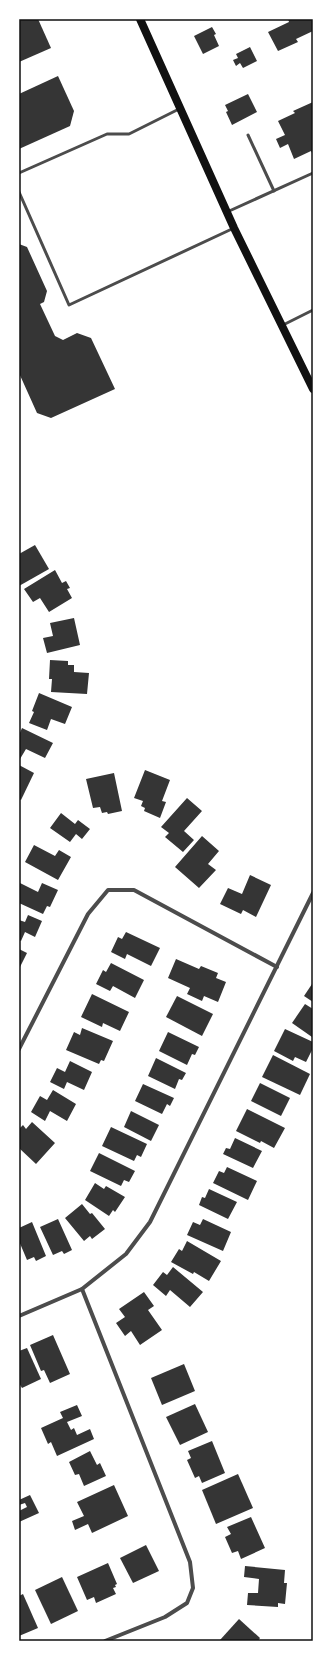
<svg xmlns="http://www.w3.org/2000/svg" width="332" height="1660" font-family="Arial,sans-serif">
<rect width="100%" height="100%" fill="#fff"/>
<g fill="#353535">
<path d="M19,19H38L51,48L19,62Z"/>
<path d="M288,19H313V31L296,39L298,42L278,51L268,32L289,22Z"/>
<path d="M212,27L216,34L214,35L219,46L203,54L194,36Z"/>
<path d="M250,47L257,61L243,68L240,63L236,66L233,60L238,58L236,54Z"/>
<path d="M58,76L74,111L70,126L19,149V94Z"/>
<path d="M248,94L257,112L232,125L226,112L228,111L225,105Z"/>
<path d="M313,102V155L311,151L294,159L288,144L280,148L276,139L285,135L278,121L295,113L293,111Z"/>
<path d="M19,244L27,247L47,291L44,302L40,304L55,336L63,340L77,333L91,338L115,389L51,418L37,413L19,373Z"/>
<path d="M35,545L49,569L19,586V554Z"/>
<path d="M55,570L62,583L66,581L70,588L67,589L72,598L49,612L40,598L33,602L24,589Z"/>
<path d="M74,618L80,645L47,653L43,638L53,636L50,623Z"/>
<path d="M50,660L68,661V665H74V672L89,673L87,694L51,692L52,679H49Z"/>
<path d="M39,693L72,707L65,724L51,719L47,730L29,723L34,712L32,711Z"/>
<path d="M22,728L53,743L45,758L26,749L20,759H19V735Z"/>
<path d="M19,765L34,773L21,800L19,799Z"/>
<path d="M145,770L170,780L162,801L166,802L160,818L144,811L145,808L141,806L143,801L134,798Z"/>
<path d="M114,773L122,811L108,814L107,812L102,813L100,807L93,808L86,779Z"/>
<path d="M187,798L202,811L184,831L194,840L183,852L165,837L169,833L161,827Z"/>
<path d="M61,813L75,824L78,820L90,829L82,839L76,834L70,842L50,828Z"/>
<path d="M202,836L219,851L208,864L216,870L199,888L175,867Z"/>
<path d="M34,845L55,856L59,850L71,857L58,880L25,862Z"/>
<path d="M250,875L271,885L256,917L243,910L241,914L220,904L228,888L242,894Z"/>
<path d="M20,883L38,892L42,883L58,890L50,907L47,906L43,914L19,903Z"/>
<path d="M28,915L42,921L35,937L25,932L21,941L19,940V920L25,922Z"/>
<path d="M126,932L160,948L151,966L127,954L125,959L111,952L118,937L122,939Z"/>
<path d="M19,949L27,953L19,969Z"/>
<path d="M176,959L199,969L201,966L218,973L216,978L226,982L218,1002L204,996L202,1001L187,994L190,988L168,978Z"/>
<path d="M111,963L144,980L135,998L113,986L110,991L96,984L103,970L106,972Z"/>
<path d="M312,984L313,985V1002L304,996Z"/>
<path d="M92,994L129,1012L120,1031L103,1023L102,1027L81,1017Z"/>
<path d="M177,996L213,1014L202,1036L166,1017Z"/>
<path d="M305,1004L313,1009L312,1037L292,1023Z"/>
<path d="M82,1028L113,1041L104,1061L101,1060L99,1064L66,1050L74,1032L80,1035Z"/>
<path d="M285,1029L313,1042V1048L306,1062L295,1057L293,1061L274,1051Z"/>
<path d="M168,1032L199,1047L195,1055L192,1054L187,1065L159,1051Z"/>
<path d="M273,1055L310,1074L300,1095L262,1077Z"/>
<path d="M156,1058L186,1073L182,1080L179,1079L175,1089L148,1076Z"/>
<path d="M70,1061L92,1072L84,1090L67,1082L64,1089L50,1082L57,1068L65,1072Z"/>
<path d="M260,1083L290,1098L281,1116L251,1101Z"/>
<path d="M143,1084L174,1098L170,1106L167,1104L162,1114L135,1101Z"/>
<path d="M53,1090L76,1104L67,1121L50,1111L45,1121L31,1112L40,1096L47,1100Z"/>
<path d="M247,1109L285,1128L274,1148L261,1141L260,1143L236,1131Z"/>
<path d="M131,1111L159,1125L151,1141L124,1127Z"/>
<path d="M32,1122L55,1143L36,1164L19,1148V1129L23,1125L26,1129Z"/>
<path d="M111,1127L147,1144L141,1157L137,1155L134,1161L102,1146Z"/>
<path d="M235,1138L262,1151L253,1168L223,1154L226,1148L230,1149Z"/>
<path d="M99,1153L135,1171L129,1182L124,1180L121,1186L90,1171Z"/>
<path d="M227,1167L257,1181L248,1200L213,1183L219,1171L224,1173Z"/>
<path d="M95,1183L104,1189L106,1186L125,1197L115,1212L113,1210L109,1216L85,1200Z"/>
<path d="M209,1189L237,1202L228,1219L199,1205L202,1197L205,1198Z"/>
<path d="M82,1204L90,1214L92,1213L105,1229L92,1239L90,1236L84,1241L65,1218Z"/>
<path d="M58,1219L72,1250L64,1254L62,1251L53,1255L40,1227Z"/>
<path d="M203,1219L231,1232L223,1251L187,1235L193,1222L200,1225Z"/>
<path d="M32,1222L46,1256L36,1261L34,1257L27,1260L19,1241V1228Z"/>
<path d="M187,1241L221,1261L209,1281L194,1272L193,1274L171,1262L179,1249L182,1251Z"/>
<path d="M173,1267L203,1292L190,1307L170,1290L166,1296L153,1285L163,1272L167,1275Z"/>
<path d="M144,1292L154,1306L148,1310L162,1330L140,1345L131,1331L125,1336L116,1323L125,1317L119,1309Z"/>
<path d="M53,1335L70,1374L50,1383L44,1370L41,1371L30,1345Z"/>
<path d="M27,1348L41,1379L22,1388L19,1383V1351Z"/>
<path d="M184,1364L195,1391L162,1405L151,1378Z"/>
<path d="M195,1404L208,1432L180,1445L166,1417Z"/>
<path d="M77,1405L82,1416L67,1422L71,1430L74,1428L77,1435L90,1429L94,1439L57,1456L51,1442L48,1444L41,1428L63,1418L60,1412Z"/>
<path d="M212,1441L225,1473L202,1483L199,1476L195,1478L187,1460L191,1458L188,1451Z"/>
<path d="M90,1451L97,1465L100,1463L106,1476L84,1486L79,1474L75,1475L69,1462Z"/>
<path d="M238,1474L253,1508L216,1524L202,1490Z"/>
<path d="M114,1485L128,1516L92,1533L88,1524L75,1530L72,1521L84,1516L77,1502Z"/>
<path d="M30,1495L39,1513L19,1522V1511L27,1507L25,1503L19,1505V1500Z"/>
<path d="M251,1517L265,1548L241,1559L238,1551L232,1553L225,1537L231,1534L227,1527Z"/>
<path d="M146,1545L159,1571L133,1583L120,1558Z"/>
<path d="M108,1563L117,1584L115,1585L116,1587L113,1588L116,1594L96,1603L94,1597L87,1600L77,1577Z"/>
<path d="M245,1566L285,1570L284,1583H287L285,1604L278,1603V1607L247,1605L248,1593H258L259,1579L244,1577Z"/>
<path d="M62,1577L78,1611L51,1624L35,1590Z"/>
<path d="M23,1594L38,1628L19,1636V1596Z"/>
<path d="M239,1619L260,1638L258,1641L220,1640Z"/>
</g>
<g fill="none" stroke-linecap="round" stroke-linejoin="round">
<g stroke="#4c4c4c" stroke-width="3">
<path d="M248,135L274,191"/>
<path d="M19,173L107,134H129L179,109"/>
<path d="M19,192L69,305L234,228"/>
<path d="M227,212L313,173"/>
<path d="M283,325L313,310"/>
</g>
<g stroke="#4c4c4c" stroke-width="4">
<path d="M19,1049L88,914L108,890H134L277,967"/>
<path d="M82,1289L190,1562L193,1588L187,1603L165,1617L105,1641"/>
<path d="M19,1316L82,1289L126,1254L150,1222L313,893"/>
</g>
<path stroke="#111" stroke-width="8" d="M140,19L234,228L313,389"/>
</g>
<rect width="332" height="1660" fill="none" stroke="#ffffff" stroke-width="40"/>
<rect x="20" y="20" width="292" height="1620" fill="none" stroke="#111" stroke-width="1.5"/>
</svg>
